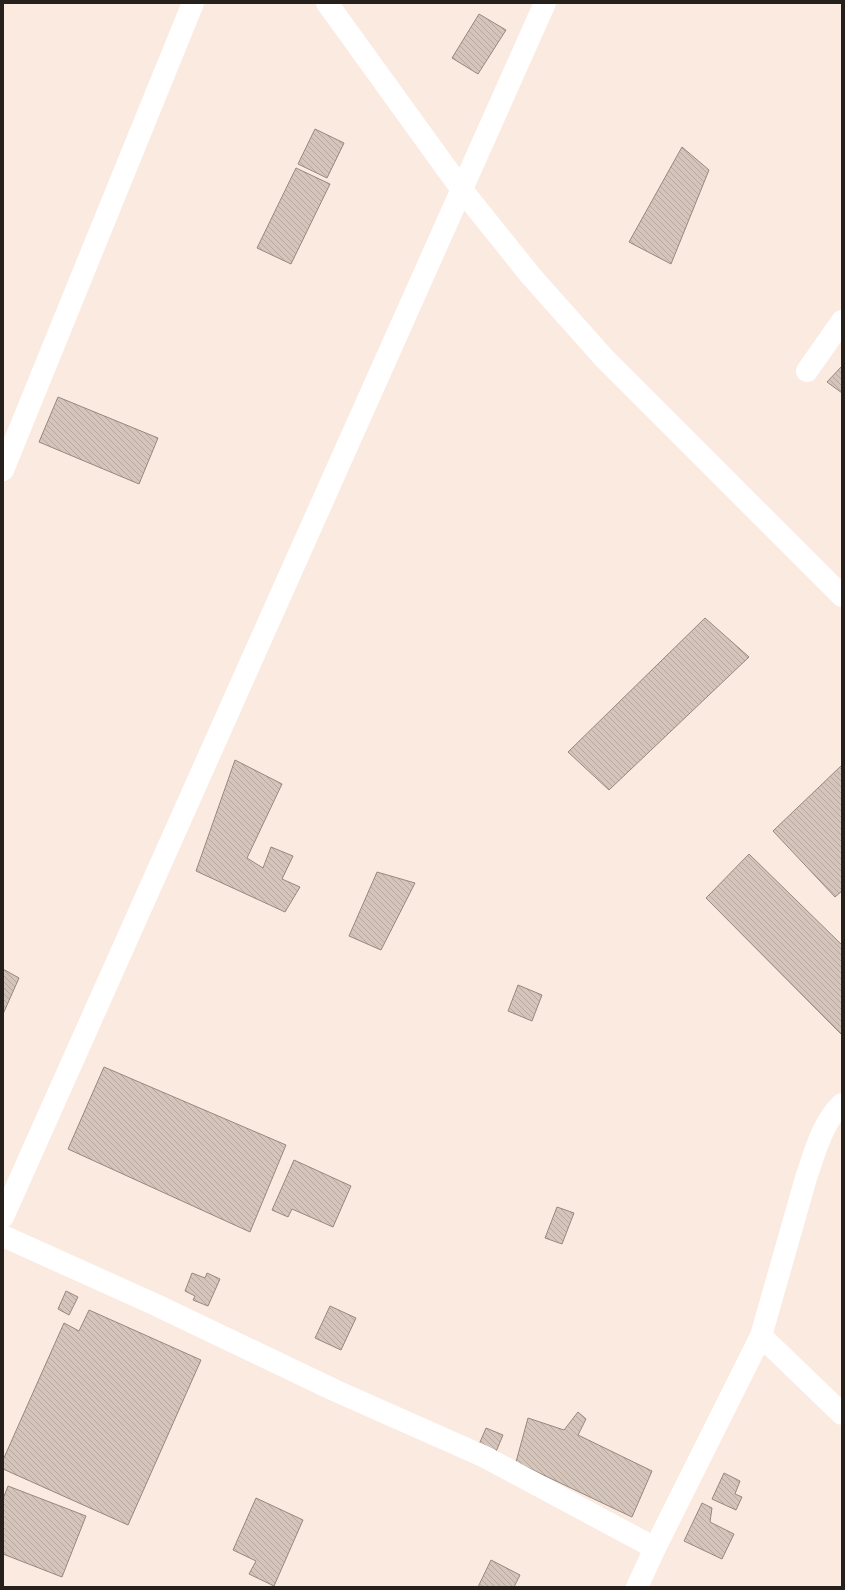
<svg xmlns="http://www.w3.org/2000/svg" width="845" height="1590" font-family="'Exo 2',sans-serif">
<defs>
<pattern id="building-back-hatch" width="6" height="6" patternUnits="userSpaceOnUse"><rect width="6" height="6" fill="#d4c4ba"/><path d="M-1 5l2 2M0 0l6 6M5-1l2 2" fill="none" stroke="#b6a89f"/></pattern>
</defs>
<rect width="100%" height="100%" fill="#fbeae0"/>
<g fill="url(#building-back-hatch)" stroke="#97887f">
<path d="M479,14L506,30L478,74L452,58Z"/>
<path d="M315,129L344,143L327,178L298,164Z"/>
<path d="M682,147L709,170L671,264L629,242Z"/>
<path d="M296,168L330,184L291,264L257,248Z"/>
<path d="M842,366V393L827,382Z"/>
<path d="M58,397L158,438L139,484L39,442Z"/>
<path d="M705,618L749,657L609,790L568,752Z"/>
<path d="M235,760L282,784L247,858L263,868L271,847L293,856L282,879L300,887L285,912L196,871Z"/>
<path d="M842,765V891L835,897L773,831Z"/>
<path d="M749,854L842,945V1035L706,898Z"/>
<path d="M377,872L415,883L381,950L349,936Z"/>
<path d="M3,969L19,978L3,1014Z"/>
<path d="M518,985L542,995L532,1021L508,1011Z"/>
<path d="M104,1067L286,1145L250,1232L68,1149Z"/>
<path d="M294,1160L351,1186L333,1227L292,1209L288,1217L272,1210Z"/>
<path d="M557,1207L574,1213L562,1244L545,1238Z"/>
<path d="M192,1273L205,1278L207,1273L220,1279L208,1306L193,1300L195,1296L185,1291Z"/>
<path d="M66,1291L78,1297L69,1315L58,1309Z"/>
<path d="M330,1306L356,1318L341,1350L315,1338Z"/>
<path d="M89,1310L201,1360L128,1525L3,1469V1460L64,1323L79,1331Z"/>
<path d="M578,1412L586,1419L578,1435L652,1471L632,1517L516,1462L528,1418L564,1430Z"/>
<path d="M486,1428L503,1435L495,1454L478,1447Z"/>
<path d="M724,1473L740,1481L735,1494L742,1497L736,1510L712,1499Z"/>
<path d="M8,1486L86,1516L62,1577L3,1554V1499Z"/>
<path d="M256,1498L303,1520L274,1586L249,1574L256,1561L233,1550Z"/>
<path d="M702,1503L712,1508L710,1522L734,1534L722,1559L684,1541Z"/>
<path d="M491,1560L520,1575L514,1587H478Z"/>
</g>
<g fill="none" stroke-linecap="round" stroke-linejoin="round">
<g stroke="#fff" stroke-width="22">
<path d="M327,3L462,190L531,276L604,358L842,596"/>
<path d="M807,371L842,321"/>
<path d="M3,470L193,3"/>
<path d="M3,1217L545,3"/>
<path d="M3,1236L154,1304L334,1390L485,1457L655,1548"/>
<path d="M761,1336L842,1414"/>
<path d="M637,1587L655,1548L761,1336L806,1178C815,1152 822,1123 842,1104"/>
</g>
</g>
<rect width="845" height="1590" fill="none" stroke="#26201c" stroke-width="8"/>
</svg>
